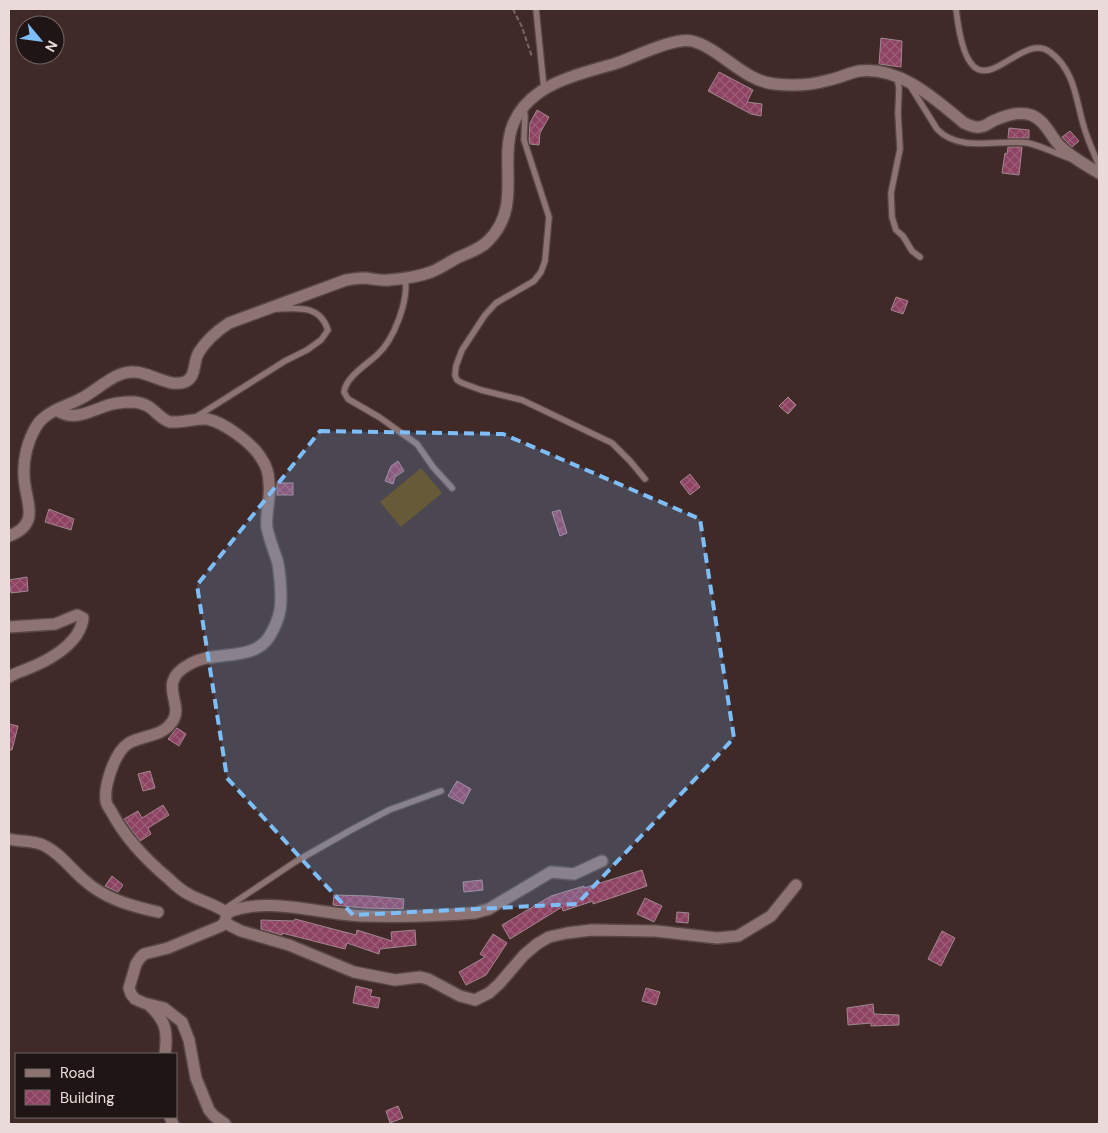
<svg xmlns="http://www.w3.org/2000/svg" width="1108" height="1133" font-family="'DM Sans',sans-serif">
<defs>
<pattern id="building-cross-hatch" width="8" height="8" patternUnits="userSpaceOnUse" patternTransform="scale(1.25)"><rect width="8" height="8" fill="#8e4261"/><path d="M0 0l8 8M0 8l8-8" fill="none" stroke="#9e5d77"/></pattern>
</defs>
<rect width="100%" height="100%" fill="#3f2a28"/>
<path fill="#614207" d="M421,468L442,493L401,527L380,502Z"/>
<g fill="url(#building-cross-hatch)" stroke="#a0878f">
<path d="M881,38L902,41L901,67L879,64Z"/>
<path d="M719,72L753,90L747,102L762,104L761,116L751,114L708,91Z"/>
<path d="M537,110L549,117L540,133L539,145L530,144L529,139L530,123Z"/>
<path d="M1009,128L1029,130V138H1008Z"/>
<path d="M1070,131L1079,141L1072,147L1062,137Z"/>
<path d="M1008,147H1022L1019,175L1002,173L1005,153L1007,154Z"/>
<path d="M896,297L908,301L903,314L891,310Z"/>
<path d="M788,397L796,405L788,414L779,406Z"/>
<path d="M398,461L404,471L395,477L393,484L385,481L391,466Z"/>
<path d="M690,474L700,487L690,495L680,482Z"/>
<rect x="277" y="483" width="16" height="12"/>
<path d="M49,509L74,519L71,530L45,522Z"/>
<path d="M560,510L567,533L560,536L552,512Z"/>
<path d="M27,577L28,591L11,593L9,580Z"/>
<path d="M9,724L18,726L12,750H9Z"/>
<path d="M177,728L186,734L179,746L168,739Z"/>
<path d="M150,771L155,788L143,791L138,774Z"/>
<path d="M457,781L471,789L463,804L448,796Z"/>
<path d="M163,805L169,815L148,828L151,834L140,841L124,819L138,811L142,818Z"/>
<path d="M642,870L647,886L593,904V901L563,911L562,907L510,939L502,925L551,896L584,886V888Z"/>
<path d="M112,876L123,885L118,892L105,886Z"/>
<path d="M482,880L483,890L464,892L463,882Z"/>
<path d="M334,895L369,896L404,899L403,909L364,908L333,905Z"/>
<path d="M645,898L662,906L654,922L637,914Z"/>
<path d="M677,912L689,913L688,923L676,922Z"/>
<path d="M295,919L356,935L357,930L392,941L391,932L415,930L416,945L380,949L379,954L347,943L345,949L282,933V935L261,929V920L294,921Z"/>
<path d="M942,931L955,938L941,966L928,959Z"/>
<path d="M493,934L507,943L486,975L466,985L459,972L485,957L480,954Z"/>
<path d="M356,986L372,990L370,996L380,998L378,1008L353,1003Z"/>
<path d="M646,988L660,992L656,1005L642,1001Z"/>
<path d="M873,1004L874,1014L899,1015V1025L871,1026V1023L848,1025L847,1008Z"/>
<path d="M398,1106L403,1118L390,1123L386,1111Z"/>
</g>
<g fill="none" stroke-linecap="round" stroke-linejoin="round">
<g stroke="#584645" stroke-width="8">
<g id="service">
<path d="M536,9L544,89"/>
<path d="M956,9C970,133 1016,27 1050,52C1075,70 1076,101 1084,127C1088,141 1094,153 1099,166"/>
<path d="M897,78L899,88L898,113L900,149L891,193L892,217L896,230L903,236L912,251L920,257"/>
<path d="M909,84L937,129C959,153 999,139 1028,143C1042,146 1056,154 1069,158"/>
<path d="M524,108L525,116L524,140L549,217L545,261L541,272L534,281L496,303L485,315L462,350L456,366L455,375L457,380L462,383L481,390L522,400L612,443L630,461L645,479"/>
<path d="M405,278C409,300 394,340 377,355C366,365 346,377 344,392L348,399L379,417L417,444L433,467L452,488"/>
<path d="M196,417L285,361L307,350L321,340L328,330C320,305 299,308 277,309"/>
<path d="M223,910L295,862L351,830L389,810L441,791"/>
</g>
</g>
<g stroke="#584645" stroke-width="14">
<g id="minor">
<path d="M56,410C73,421 86,413 103,407C112,403 124,402 134,402C155,404 156,418 170,422C183,423 195,418 207,419C224,422 253,444 261,458C266,465 269,475 269,483C271,498 265,514 267,528C269,538 273,548 276,557C279,564 279,572 280,579C282,603 282,616 269,637C253,662 214,650 190,664C154,683 186,704 172,722C162,737 143,735 129,743C115,751 104,785 106,801C106,804 109,808 111,811C125,838 145,859 169,879C175,885 182,891 190,895C201,901 217,905 227,913L225,922L221,926L168,948L144,954L140,958L136,964L129,988L131,994L135,999L144,1003L164,1008L182,1022L189,1040L196,1078L209,1110L214,1116L225,1124"/>
<path d="M9,536C43,523 24,500 24,475C23,459 28,440 36,427C38,423 42,419 46,416C56,408 69,405 80,399C97,391 114,371 134,372C150,372 169,388 185,382C197,377 193,360 199,352C207,339 217,331 229,323L346,280C352,279 359,278 365,278C373,279 381,281 389,280C402,279 418,277 431,272C441,268 449,262 459,257C470,252 481,249 489,240C533,195 478,135 540,92C559,78 594,70 617,63C635,57 674,37 692,41C720,48 743,81 775,84C792,86 812,85 829,80C839,78 849,73 859,71C900,66 935,99 964,123C969,125 974,128 979,127C985,127 989,123 993,121C1004,116 1020,111 1031,115C1045,120 1051,137 1060,146C1072,158 1086,165 1099,173"/>
<path d="M9,627L55,624L77,615L83,618C83,625 79,631 76,636C64,652 45,662 27,669C20,672 15,673 9,677"/>
<path d="M9,839C20,842 32,840 43,845C59,852 71,869 84,880C105,899 131,906 158,912"/>
<path d="M227,913C265,895 322,915 364,916C400,917 439,916 475,913L489,909L551,872L574,874L602,861"/>
<path d="M225,923L241,931L289,945L354,972L395,980L420,977L428,979L460,996L475,1000L489,993L499,984L524,955L537,944L549,937L567,933L592,930L656,931L717,938L738,936L771,916L796,885"/>
<path d="M149,1005C166,1021 168,1031 165,1054"/>
<path d="M170,1117L173,1124"/>
</g>
</g>
<path stroke="#796765" stroke-width="2" stroke-dasharray="5 2.5" stroke-linecap="butt" d="M513,9L522,27L532,57"/>
<use href="#service" stroke="#8d7472" stroke-width="5.5"/>
<use href="#minor" stroke="#8d7472" stroke-width="11"/>
</g>
<path fill="#7dbef9" fill-opacity="0.2" stroke="#7dbef9" stroke-width="4" stroke-dasharray="10 6" stroke-linejoin="round" d="M320,431L503,434L700,519L734,738L577,904L353,915L227,778L197,585Z"/>
<rect width="1108" height="1133" fill="none" stroke="#eadbda" stroke-width="20"/>
<rect x="15" y="1053" width="162" height="65" fill="#1f1515" stroke="#706464"/>
<rect x="25" y="1069" width="25" height="8" fill="#8d7472" stroke="#706464"/>
<text x="60" y="1078" font-size="15" fill="#eadbda">Road</text>
<rect x="25" y="1090" width="25" height="15" fill="url(#building-cross-hatch)" stroke="#706464"/>
<text x="60" y="1103" font-size="15" fill="#eadbda">Building</text>
<g transform="translate(40 40) rotate(119)"><circle r="24" fill="#1f1515" stroke="#706464"/>
<path d="M0-4L9 19L0 12L-9 19Z" fill="#7dbef9"/>
<text y="-8" font-size="14" font-weight="bold" text-anchor="middle" fill="#eadbda">N</text>
</g>
</svg>
